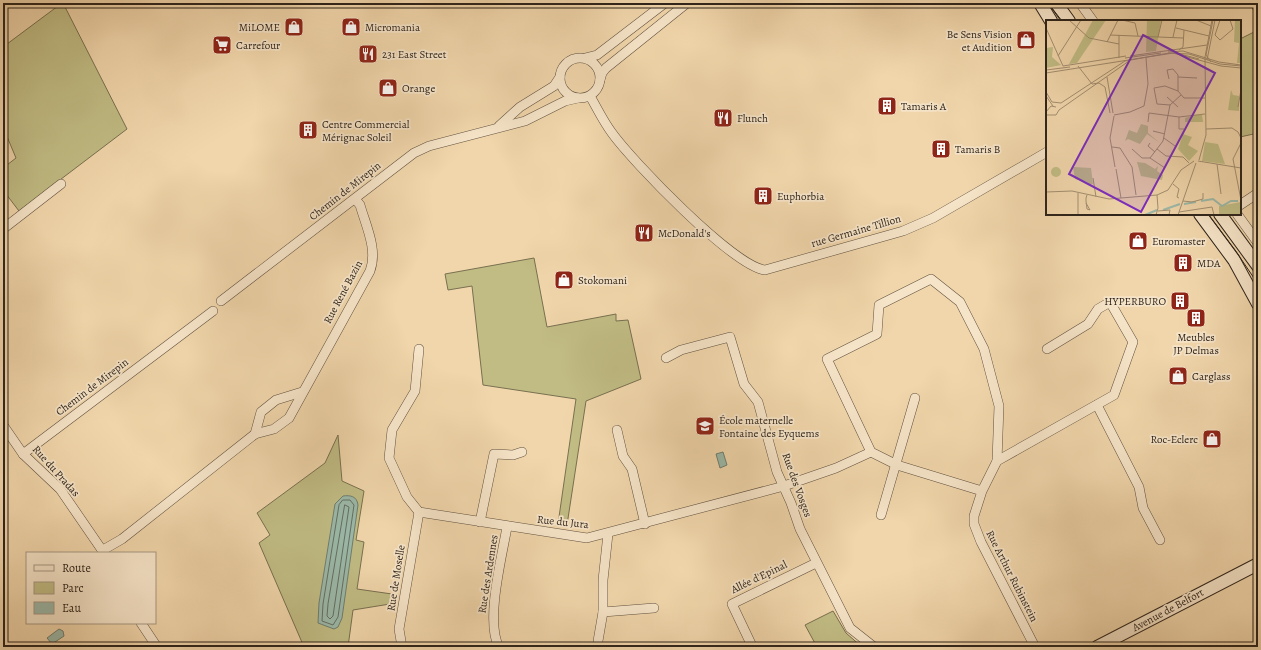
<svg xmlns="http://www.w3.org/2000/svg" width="1261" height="650" font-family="Alegreya,serif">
<rect width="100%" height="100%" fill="#f1d6ab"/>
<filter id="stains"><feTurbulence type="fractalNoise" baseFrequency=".005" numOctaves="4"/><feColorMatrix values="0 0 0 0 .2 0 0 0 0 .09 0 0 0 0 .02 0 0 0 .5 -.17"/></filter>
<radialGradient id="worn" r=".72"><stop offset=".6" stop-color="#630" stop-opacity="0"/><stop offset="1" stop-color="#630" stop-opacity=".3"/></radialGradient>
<g fill="#c1bc84" stroke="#787050">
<path d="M62,3H63L127,129L19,211L3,190V168L16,158L3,127V83L6,80L3,76V47Z"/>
<path d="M1258,30V133L1240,137V39Z"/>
<path d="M534,258L547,327L616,314V321L628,320L641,379L586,401L567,525L558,524L576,399L483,385L472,286L448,290L445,274Z"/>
<path d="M338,435L342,481L364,491L356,540L364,542L357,589L392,594L390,604L353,610L348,647H304L259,543L270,535L257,513L325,463Z"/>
<path d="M833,611L846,633L862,647H817L805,625Z"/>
</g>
<g fill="#9bb9a9" stroke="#6f7d70">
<path d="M723,452L727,465L720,468L716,454Z"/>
<path d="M343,496C350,495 357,496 358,505L342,618L338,627L334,629L318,623L319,603L335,504Z"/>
<path d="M59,629L63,631L64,636L52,644L47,638Z"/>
</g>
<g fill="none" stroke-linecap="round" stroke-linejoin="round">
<g stroke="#646e62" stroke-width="1">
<path d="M343,500H350L354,505L338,617L333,625L322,621L323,604L339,505Z"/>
<path d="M345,505L349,507L333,616L330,619L327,616L328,604Z"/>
</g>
<g stroke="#5f503f" stroke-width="10">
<g id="street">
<path d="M1080,3L1093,21"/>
<path d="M1255,3L1258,9"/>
<path d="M585,58L597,55L665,3"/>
<circle cx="580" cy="78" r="20"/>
<path d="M600,80L602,73L606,68L687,3"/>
<path d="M590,96C597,108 603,121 612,133C633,162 733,266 765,270L903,231L933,218L1047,152"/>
<path d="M499,126L520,107L554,86L560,77"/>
<path d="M1240,205L1258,193"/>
<path d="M1237,214L1258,243"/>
<path d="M3,229L61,184"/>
<path d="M221,301L414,153L429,146L525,121L565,101L578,98"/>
<path d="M419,349L415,391L392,430L389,458L407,497L419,512L587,538L784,486L836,468L871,452"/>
<path d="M666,358L681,350L730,337L744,384L758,402L777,472L791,503L800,529L850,628L874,647"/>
<path d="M1097,405L1139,487L1143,508L1160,540"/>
<path d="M3,425L23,454L60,489L104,553"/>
<path d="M617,430L623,456L632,469L645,524"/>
<path d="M255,434L261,412L276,400L302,392"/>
<path d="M23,454L213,311"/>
<path d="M997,461L1114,395L1133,342L1110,302L1098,309L1088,324L1047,349"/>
<path d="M982,491L897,465L871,452L827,359L877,334L879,305L931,279L960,302L984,349L999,406L997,461L982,491L974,516V524L981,542L1035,647"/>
<path d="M881,515L915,398"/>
<path d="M480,522L494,454L513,455L522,452"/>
<path d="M103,550L122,539L255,434L274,429L289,418L370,271C378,250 366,226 360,205L355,199"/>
<path d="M603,612L654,608"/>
<path d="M141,623L157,647"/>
<path d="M598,641L603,612V580L608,534"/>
<path d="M752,646L732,604L816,563"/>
<path d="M402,647L399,629L419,512"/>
<path d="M499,647C485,622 502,556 507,527"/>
</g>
</g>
<g stroke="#2e241b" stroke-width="14">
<g id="secondary">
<path d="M1040,3L1051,21"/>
<path d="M1056,3L1069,21"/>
<path d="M1200,214L1234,260L1258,304"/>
<path d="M1220,214L1258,266"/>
<path d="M1097,647L1258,564"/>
</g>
</g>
<use href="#street" stroke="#f6e4c8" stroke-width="9"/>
<use href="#secondary" stroke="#f6e4c8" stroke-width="12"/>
<g stroke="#2e241b" stroke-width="1">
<path d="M1048,3L1062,21"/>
<path d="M1208,214L1235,250L1258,284"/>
</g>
</g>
<defs>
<g id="shop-square" transform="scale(1)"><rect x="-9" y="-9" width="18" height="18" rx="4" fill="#8f2418" stroke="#f6e4c8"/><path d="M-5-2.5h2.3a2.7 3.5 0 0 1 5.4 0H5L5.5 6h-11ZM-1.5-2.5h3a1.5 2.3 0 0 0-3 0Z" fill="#fff"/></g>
<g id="supermarket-square" transform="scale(1)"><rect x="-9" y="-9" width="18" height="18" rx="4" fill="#8f2418" stroke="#f6e4c8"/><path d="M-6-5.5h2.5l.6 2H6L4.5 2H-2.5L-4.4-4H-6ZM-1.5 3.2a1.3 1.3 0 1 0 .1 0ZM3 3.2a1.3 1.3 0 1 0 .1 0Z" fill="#fff"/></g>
<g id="restaurant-square" transform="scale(1)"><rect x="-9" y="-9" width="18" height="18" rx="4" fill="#8f2418" stroke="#f6e4c8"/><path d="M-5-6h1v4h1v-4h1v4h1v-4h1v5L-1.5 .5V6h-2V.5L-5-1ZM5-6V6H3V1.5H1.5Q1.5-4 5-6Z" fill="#fff"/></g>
<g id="building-square" transform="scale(1)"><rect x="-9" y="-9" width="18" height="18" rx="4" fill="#8f2418" stroke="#f6e4c8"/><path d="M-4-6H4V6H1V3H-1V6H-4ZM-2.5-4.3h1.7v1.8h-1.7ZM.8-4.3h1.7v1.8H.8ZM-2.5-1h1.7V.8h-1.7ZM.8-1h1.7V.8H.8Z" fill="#fff"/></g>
<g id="school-square" transform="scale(1)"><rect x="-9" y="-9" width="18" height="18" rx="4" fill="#8f2418" stroke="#f6e4c8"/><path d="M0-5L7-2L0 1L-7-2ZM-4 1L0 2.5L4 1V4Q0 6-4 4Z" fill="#fff"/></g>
</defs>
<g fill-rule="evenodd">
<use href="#shop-square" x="294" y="27"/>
<use href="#shop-square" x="351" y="27"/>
<use href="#shop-square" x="1026" y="40"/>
<use href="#supermarket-square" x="222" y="45"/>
<use href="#restaurant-square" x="368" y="54"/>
<use href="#shop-square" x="388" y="88"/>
<use href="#building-square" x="887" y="106"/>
<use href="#restaurant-square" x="723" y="118"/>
<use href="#building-square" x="308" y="130"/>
<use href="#building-square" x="941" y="149"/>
<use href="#building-square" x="763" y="196"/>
<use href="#restaurant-square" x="644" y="233"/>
<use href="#shop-square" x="1138" y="241"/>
<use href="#building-square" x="1183" y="263"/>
<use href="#shop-square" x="564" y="280"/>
<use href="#building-square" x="1180" y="301"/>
<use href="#building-square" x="1196" y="318"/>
<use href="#shop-square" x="1178" y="376"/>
<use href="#school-square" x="705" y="426"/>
<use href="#shop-square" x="1212" y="439"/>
</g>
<g text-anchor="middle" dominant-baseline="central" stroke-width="3.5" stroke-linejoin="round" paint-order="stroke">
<g font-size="11" fill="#2e241b" stroke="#f6e4c8" text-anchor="start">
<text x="280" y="27" text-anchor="end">MiLOME</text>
<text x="365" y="27">Micromania</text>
<text x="1012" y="34" text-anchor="end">Be Sens Vision<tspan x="1012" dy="13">et Audition</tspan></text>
<text x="236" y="45">Carrefour</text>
<text x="382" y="54">231 East Street</text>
<text x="402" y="88">Orange</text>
<text x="901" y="106">Tamaris A</text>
<text x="737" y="118">Flunch</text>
<text x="322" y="124">Centre Commercial<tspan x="322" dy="13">Mérignac Soleil</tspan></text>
<text x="955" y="149">Tamaris B</text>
<text x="777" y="196">Euphorbia</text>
<text x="658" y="233">McDonald's</text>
<text x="1152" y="241">Euromaster</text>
<text x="1197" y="263">MDA</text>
<text x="578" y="280">Stokomani</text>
<text x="1166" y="301" text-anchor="end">HYPERBURO</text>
<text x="1196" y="337" text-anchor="middle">Meubles<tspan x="1196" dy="13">JP Delmas</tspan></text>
<text x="1192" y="376">Carglass</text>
<text x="719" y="420">École maternelle<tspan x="719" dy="13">Fontaine des Eyquems</tspan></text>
<text x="1198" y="439" text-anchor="end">Roc-Eclerc</text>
</g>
<g font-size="11" fill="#2e241b" stroke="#f6e4c8">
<text transform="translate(345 191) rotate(-38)">Chemin de Mirepin</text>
<text transform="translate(856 231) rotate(-16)">rue Germaine Tillion</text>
<text transform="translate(343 292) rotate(-62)">Rue René Bazin</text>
<text transform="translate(92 387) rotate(-37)">Chemin de Mirepin</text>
<text transform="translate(56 471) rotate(48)">Rue du Pradas</text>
<text transform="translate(797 485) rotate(70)">Rue des Vosges</text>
<text transform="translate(563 522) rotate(6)">Rue du Jura</text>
<text transform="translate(488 574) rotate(-81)">Rue des Ardennes</text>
<text transform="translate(1012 576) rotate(63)">Rue Arthur Rubinstein</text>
<text transform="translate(759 577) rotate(-26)">Allée d'Epinal</text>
<text transform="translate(396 578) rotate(-81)">Rue de Moselle</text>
<text transform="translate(1168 610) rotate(-28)">Avenue de Belfort</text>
</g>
</g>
<g transform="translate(1046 20)">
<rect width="195" height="195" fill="#f1d6ab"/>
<path d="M47,0H60L31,43L23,44ZM101,0H115L110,31L100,32ZM195,0V43H191L193,23L188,22L189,1ZM7,27L6,37L15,45L0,48V28ZM185,70L187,75L193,76V91L182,90ZM149,95H156L157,102H139V98ZM95,104L102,106V113L114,123L101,114L94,124L82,119L79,121L83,110L91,113ZM137,114L146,117L142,125L152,131L143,141L132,129ZM159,122L172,124L179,144L156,141ZM91,142L99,143L109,149L112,146L111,151L117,155L116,160L95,156ZM5 152a5 5 0 1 1 10 0a5 5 0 1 1-10 0ZM27,147L45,148L47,164L42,165L41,162L29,159ZM195,182V195H173V186Z" fill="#c1bc84"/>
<path fill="none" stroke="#9bb9a9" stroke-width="2" d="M155,181L167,179L176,186L185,181H192M138,184L150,182M117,190L134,184M99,195L111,190"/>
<path fill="none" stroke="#a38f71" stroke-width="1" d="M23,0L43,18L73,24M76,0L89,3L92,16M150,0L165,6M174,0L169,15L174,20L187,9L184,0M0,8L17,46L80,36M130,8L163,16M64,15L137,18M112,17L116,0M127,17L131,0M61,22L72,0M133,30L137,27L138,10M122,32L137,31L173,42L195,45M130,33L153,39M12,36L35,0M84,36L161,25M73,38V15M79,38L115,33M161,40L169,0M165,42L160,35L167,0M32,46L46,64L53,63L59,67L64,93M0,50L24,47M0,53L127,33L175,46L195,48M61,57L67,93M132,57L151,58M123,59L121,50L127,49L132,55V71M0,72L6,82L15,83L79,41L123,33L143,34L174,44L195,46M135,75L124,85L111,84L108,68L119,66L132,71L138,78H159M0,76L7,86M121,77L132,87M192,87L195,70M0,92L5,86L10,87M0,95H10L13,90L83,41M68,95L84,92L98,86L102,64L100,38M68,96L64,118L69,147M133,97V109H138M102,102L103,93L133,97L159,94M160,109L186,108L192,112L195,118M107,111L119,114M118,118L129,126M104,123L102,126L109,132M195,123L187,139L195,180M66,127L74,128L86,147L90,175M86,129L96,138H104L117,121L124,85M111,129L120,136L137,137L143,143M104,138L119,148M153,140L160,115L159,37L166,0M152,141L195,148M171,144L175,174M70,149L75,178M47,158L50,177M127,164L133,169L131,177L133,178M0,172L26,171L63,179L111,175L122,170L135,150L148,141M137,181L146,182L157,179V173M40,183L44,190L41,189L40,181V178L41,175M112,191L124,190L123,195M133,192L166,187L168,195M32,195V173M110,195L112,188L111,175M132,195L150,143"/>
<path fill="#7b2cbf" fill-opacity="0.15" stroke="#7b2cbf" stroke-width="2" d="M97,15L169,53L95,192L23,154Z"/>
<rect width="195" height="195" fill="none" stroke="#2e241b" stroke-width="2"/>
</g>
<rect width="1261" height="650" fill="none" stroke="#f1d6ab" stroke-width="16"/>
<rect x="4" y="4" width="1253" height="642" fill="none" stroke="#2e241b" stroke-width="2"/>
<rect x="8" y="8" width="1245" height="634" fill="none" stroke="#2e241b"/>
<rect x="26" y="552" width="130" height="72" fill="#f6e4c8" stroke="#a69783"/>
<rect x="34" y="565" width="20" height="6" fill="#f6e4c8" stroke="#a69783"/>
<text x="62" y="572" font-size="12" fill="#2e241b">Route</text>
<rect x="34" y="582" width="20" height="12" fill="#c1bc84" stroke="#a69783"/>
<text x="62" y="592" font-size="12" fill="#2e241b">Parc</text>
<rect x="34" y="602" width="20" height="12" fill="#9bb9a9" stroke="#a69783"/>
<text x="62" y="612" font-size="12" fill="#2e241b">Eau</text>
<rect width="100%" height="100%" filter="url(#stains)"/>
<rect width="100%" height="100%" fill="url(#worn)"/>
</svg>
